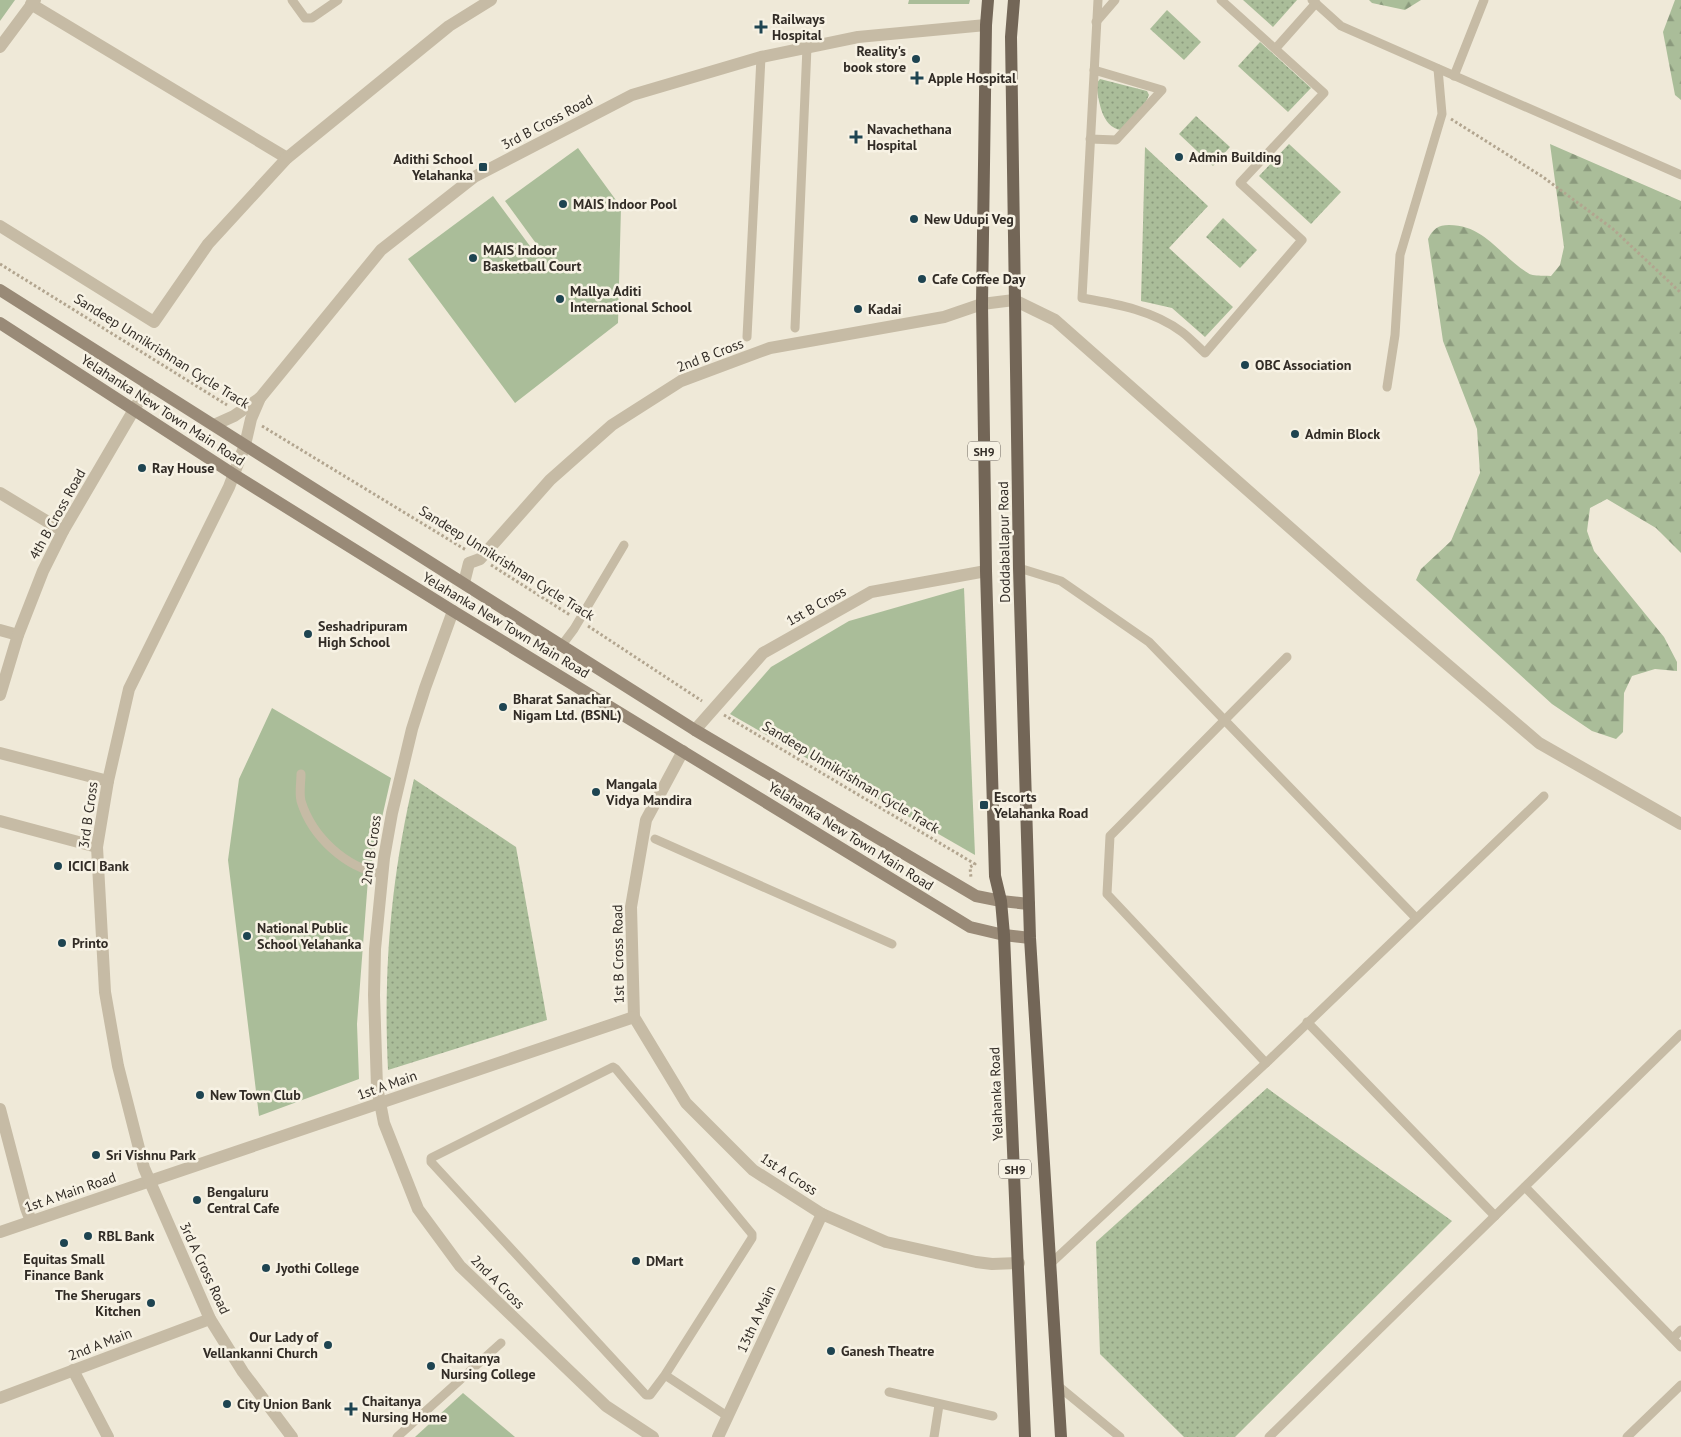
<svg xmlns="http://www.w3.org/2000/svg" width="1681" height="1437" font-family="'PT Sans',sans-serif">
<defs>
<pattern id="grass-dots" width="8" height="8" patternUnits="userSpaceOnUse" patternTransform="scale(1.25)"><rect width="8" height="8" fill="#aabd99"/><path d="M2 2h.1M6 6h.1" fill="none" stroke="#8b9a7d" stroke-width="1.8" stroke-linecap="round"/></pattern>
<pattern id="forest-firs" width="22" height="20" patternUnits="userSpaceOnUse" patternTransform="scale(1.25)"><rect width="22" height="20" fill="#aabd99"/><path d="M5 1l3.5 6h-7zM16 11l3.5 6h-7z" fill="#8b9a7d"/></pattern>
</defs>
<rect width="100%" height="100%" fill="#efe9d8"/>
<g fill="url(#grass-dots)">
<path d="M1243,0H1297L1273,27Z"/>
<path d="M1167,10L1201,42L1184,60L1150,29Z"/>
<path d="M1260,42L1311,88L1288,112L1238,66Z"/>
<path d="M1100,79L1143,90L1147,91L1149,95L1144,106L1121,130C1101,127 1099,100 1096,84Z"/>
<path d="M1196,116L1230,147L1213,166L1179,134Z"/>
<path d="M1289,144L1341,192L1311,224L1259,176Z"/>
<path d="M1145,147L1208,206L1169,248L1233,307L1205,337L1172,308L1141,301Z"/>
<path d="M1223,218L1257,250L1240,268L1206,237Z"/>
<path d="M414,779L516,847L547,1020L388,1070C383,968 391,878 414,779Z"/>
<path d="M1267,1088L1452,1221L1235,1437H1184L1100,1354L1096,1242Z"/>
</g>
<g fill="url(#forest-firs)">
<path d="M1369,0H1421L1405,10L1372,3Z"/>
<path d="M1675,0H1681V100L1675,95L1663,32Z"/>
<path d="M1550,144L1681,201V553L1656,528L1607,499L1590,508L1587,531L1594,551L1664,637L1677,662V671L1655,669L1632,676L1624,693L1623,732L1616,739L1592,731L1552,704L1416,580L1421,569L1451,541L1480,473L1477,429L1443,341L1428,239C1433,229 1438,225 1449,225C1485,225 1500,256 1528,273C1533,277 1544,275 1551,276L1560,265L1564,247Z"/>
</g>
<g fill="#aabd99">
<path d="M0,0H15L0,21Z"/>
<path d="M909,0H970L969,4H908Z"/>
<path d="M578,148L621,207L618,323L515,403L408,259L493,196L538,257L543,253L505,201Z"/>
<path d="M964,588L975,855L730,714L771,667L849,621Z"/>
<path d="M272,708L391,778L368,879L357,1024L359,1079L259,1116L228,860L239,779Z"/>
<path d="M463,1393L515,1437H415Z"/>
</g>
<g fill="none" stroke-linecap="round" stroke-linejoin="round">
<g stroke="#b2a58f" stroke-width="3" stroke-dasharray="2.5 2.5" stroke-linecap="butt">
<path d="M1451,119L1543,177L1613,229L1681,293"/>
<path d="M0,264L227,405"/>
<path d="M262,426L466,550"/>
<path d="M491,565L570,615"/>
<path d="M588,626L702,701"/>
<path d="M724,715L975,864L970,867L971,878"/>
</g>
<g stroke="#c6bba5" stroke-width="9">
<path d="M292,0L305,18H312L338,0"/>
<path d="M1098,0L1082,298C1116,304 1153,310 1182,332C1190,338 1197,346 1205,353L1302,240L1240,183L1324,93L1221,0"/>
<path d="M1312,0L1341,26L1681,175"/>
<path d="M1096,22L1115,0"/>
<path d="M1276,48L1316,3"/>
<path d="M1454,76L1484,0"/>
<path d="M1090,139L1116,140L1162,90L1094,70"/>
<path d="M795,328L807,47"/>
<path d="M747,337L761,57"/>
<path d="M1387,387L1395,335L1400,255L1442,114L1438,69"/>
<path d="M1019,568L1061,581L1149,642L1416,918"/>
<path d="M562,645L574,629L624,545"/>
<path d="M301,774C301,782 299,793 301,801C312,837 346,868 382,874"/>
<path d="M655,839L892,944"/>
<path d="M1307,1022L1495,1216"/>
<path d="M1266,1063L1107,894L1110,836L1287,657"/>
<path d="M1525,1187L1681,1347"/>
<path d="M1049,1265L1266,1063L1544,796"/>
<path d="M1673,1338L1681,1330"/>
<path d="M665,1375L650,1395H646L431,1162V1158L613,1067L616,1069L752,1234V1238L665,1375L727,1416"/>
<path d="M1057,1385L1120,1437"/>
<path d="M889,1392L993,1416"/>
<path d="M397,1437L501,1343"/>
<path d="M934,1437L939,1405"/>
<path d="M1269,1437L1681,1034"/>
<path d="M1627,1437L1681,1385"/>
</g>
<g stroke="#c6bba5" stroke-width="12">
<path d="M31,4L287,158"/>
<path d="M0,47L35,0"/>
<path d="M0,226L154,322L208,244L287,158L449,26L491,0"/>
<path d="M0,493L63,531"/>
<path d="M464,583L469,563L480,559L550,480L612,425L681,381L770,348L944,317L982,304L1014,300L1055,320L1364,593L1539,743L1681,824"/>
<path d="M453,611L425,688L412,729L392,813L384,858L375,949L374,995L377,1087L384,1123L418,1209L460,1266L606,1406L653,1437"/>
<path d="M0,630L18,635"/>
<path d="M0,695L18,635L43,571L63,531L149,384"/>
<path d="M695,730L763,653L871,592L986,571"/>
<path d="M683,751L646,820L631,907L634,1017L686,1103L753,1170L822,1214L886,1242L976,1262L992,1264L1019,1263"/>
<path d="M0,1109L26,1208L31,1221"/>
<path d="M150,1181L634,1017"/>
<path d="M73,1370L108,1437"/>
<path d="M0,1398L210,1319"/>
<path d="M718,1437L822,1214"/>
</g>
<g stroke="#c6bba5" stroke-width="12">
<path d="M214,425L234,416L260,398"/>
<path d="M0,753L108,781"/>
<path d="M0,821L97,847"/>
<path d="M0,1232L150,1181"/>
<path d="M292,1437L243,1372L210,1319L144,1168L118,1066L105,992L97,847L108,781L129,689L229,487L245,445L251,419L260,398L381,250L474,177L632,95L761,57L858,37L986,25"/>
</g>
<g stroke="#998a77" stroke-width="12">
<path d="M0,290L695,730L976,896L1001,901L1029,904"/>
<path d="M0,323L233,474L453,611L970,927L1004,935L1030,938"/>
</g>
<g stroke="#736657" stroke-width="12">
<path d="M988,0L986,25L982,304L986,571L995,876L1001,901L1004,935L1025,1437"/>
<path d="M1014,0L1011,37L1019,568L1030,938L1061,1437"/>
</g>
</g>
<g fill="#1e4451" stroke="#f7f2e4" stroke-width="2">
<path d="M758.5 19.5h5v5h5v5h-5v5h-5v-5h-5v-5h5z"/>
<circle cx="916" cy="59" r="5"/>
<path d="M914.5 70.5h5v5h5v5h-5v5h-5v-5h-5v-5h5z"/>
<path d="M853.5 129.5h5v5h5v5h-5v5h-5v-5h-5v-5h5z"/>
<circle cx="1179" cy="157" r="5"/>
<rect x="478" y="162" width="10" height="10" rx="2.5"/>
<circle cx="563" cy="204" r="5"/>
<circle cx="914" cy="219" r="5"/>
<circle cx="473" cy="258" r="5"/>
<circle cx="922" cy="279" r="5"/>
<circle cx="560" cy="299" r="5"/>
<circle cx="858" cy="309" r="5"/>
<circle cx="1245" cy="365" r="5"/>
<circle cx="1295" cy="434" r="5"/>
<circle cx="142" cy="468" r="5"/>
<circle cx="308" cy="634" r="5"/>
<circle cx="503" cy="707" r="5"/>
<circle cx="596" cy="792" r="5"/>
<rect x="979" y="800" width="10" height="10" rx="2.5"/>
<circle cx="58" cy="866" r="5"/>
<circle cx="247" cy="936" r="5"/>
<circle cx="62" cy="943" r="5"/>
<circle cx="200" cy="1095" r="5"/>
<circle cx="96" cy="1155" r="5"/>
<circle cx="197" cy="1200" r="5"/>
<circle cx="88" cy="1236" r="5"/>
<circle cx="64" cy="1243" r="5"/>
<circle cx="636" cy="1261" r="5"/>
<circle cx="266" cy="1268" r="5"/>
<circle cx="151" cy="1303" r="5"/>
<circle cx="328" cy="1345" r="5"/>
<circle cx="831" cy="1351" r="5"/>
<circle cx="431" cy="1366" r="5"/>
<circle cx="227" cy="1404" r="5"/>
<path d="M348.5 1401.5h5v5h5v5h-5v5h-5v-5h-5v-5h5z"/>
</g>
<g text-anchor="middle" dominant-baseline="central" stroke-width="5" stroke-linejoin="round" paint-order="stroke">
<g fill="#f7f2e4" stroke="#6d675f" stroke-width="1">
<rect x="968" y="441.5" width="32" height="19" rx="4"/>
<rect x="999" y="1159.5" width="32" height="19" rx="4"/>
</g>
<g font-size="12" font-weight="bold" fill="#322c26">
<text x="984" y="451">SH9</text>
<text x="1015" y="1169">SH9</text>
</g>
<g font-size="14" font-weight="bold" fill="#322c26" stroke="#f7f2e4" text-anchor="start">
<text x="772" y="19">Railways<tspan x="772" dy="16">Hospital</tspan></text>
<text x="906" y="51" text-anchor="end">Reality's<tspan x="906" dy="16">book store</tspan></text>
<text x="928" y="78">Apple Hospital</text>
<text x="867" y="129">Navachethana<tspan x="867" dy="16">Hospital</tspan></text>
<text x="1189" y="157">Admin Building</text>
<text x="473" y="159" text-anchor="end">Adithi School<tspan x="473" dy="16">Yelahanka</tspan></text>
<text x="573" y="204">MAIS Indoor Pool</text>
<text x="924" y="219">New Udupi Veg</text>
<text x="483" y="250">MAIS Indoor<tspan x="483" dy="16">Basketball Court</tspan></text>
<text x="932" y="279">Cafe Coffee Day</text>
<text x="570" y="291">Mallya Aditi<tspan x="570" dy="16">International School</tspan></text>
<text x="868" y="309">Kadai</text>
<text x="1255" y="365">OBC Association</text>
<text x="1305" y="434">Admin Block</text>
<text x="152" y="468">Ray House</text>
<text x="318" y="626">Seshadripuram<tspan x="318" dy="16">High School</tspan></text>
<text x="513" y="699">Bharat Sanachar<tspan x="513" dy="16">Nigam Ltd. (BSNL)</tspan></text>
<text x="606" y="784">Mangala<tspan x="606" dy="16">Vidya Mandira</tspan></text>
<text x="994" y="797">Escorts<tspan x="994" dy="16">Yelahanka Road</tspan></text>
<text x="68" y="866">ICICI Bank</text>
<text x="257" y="928">National Public<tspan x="257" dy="16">School Yelahanka</tspan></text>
<text x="72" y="943">Printo</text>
<text x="210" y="1095">New Town Club</text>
<text x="106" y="1155">Sri Vishnu Park</text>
<text x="207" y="1192">Bengaluru<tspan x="207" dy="16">Central Cafe</tspan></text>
<text x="98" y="1236">RBL Bank</text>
<text x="64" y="1259" text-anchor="middle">Equitas Small<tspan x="64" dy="16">Finance Bank</tspan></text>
<text x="646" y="1261">DMart</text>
<text x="276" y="1268">Jyothi College</text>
<text x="141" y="1295" text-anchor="end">The Sherugars<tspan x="141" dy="16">Kitchen</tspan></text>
<text x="318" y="1337" text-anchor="end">Our Lady of<tspan x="318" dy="16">Vellankanni Church</tspan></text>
<text x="841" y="1351">Ganesh Theatre</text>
<text x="441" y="1358">Chaitanya<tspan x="441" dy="16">Nursing College</tspan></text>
<text x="362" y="1401">Chaitanya<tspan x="362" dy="16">Nursing Home</tspan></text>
<text x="237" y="1404">City Union Bank</text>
</g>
<g font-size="14" fill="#322c26" stroke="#f7f2e4">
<text transform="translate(547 122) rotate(-28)">3rd B Cross Road</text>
<text transform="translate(162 351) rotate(32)">Sandeep Unnikrishnan Cycle Track</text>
<text transform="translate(710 355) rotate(-21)">2nd B Cross</text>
<text transform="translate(163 410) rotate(33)">Yelahanka New Town Main Road</text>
<text transform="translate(57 514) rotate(-61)">4th B Cross Road</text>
<text transform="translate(1004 542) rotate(-91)">Doddaballapur Road</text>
<text transform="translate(507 563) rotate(32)">Sandeep Unnikrishnan Cycle Track</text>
<text transform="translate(816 606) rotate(-29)">1st B Cross</text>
<text transform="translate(506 625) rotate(31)">Yelahanka New Town Main Road</text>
<text transform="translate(851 777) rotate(31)">Sandeep Unnikrishnan Cycle Track</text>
<text transform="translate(88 815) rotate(-82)">3rd B Cross</text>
<text transform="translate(851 836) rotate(32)">Yelahanka New Town Main Road</text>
<text transform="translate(371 850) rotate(-82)">2nd B Cross</text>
<text transform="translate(618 954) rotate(-91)">1st B Cross Road</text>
<text transform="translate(387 1085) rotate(-19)">1st A Main</text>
<text transform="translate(996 1094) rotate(-92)">Yelahanka Road</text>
<text transform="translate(789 1174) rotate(33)">1st A Cross</text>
<text transform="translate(70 1192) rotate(-19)">1st A Main Road</text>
<text transform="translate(205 1268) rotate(65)">3rd A Cross Road</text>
<text transform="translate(498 1282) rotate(45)">2nd A Cross</text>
<text transform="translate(756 1319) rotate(-65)">13th A Main</text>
<text transform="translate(100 1344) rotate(-21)">2nd A Main</text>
</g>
</g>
</svg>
